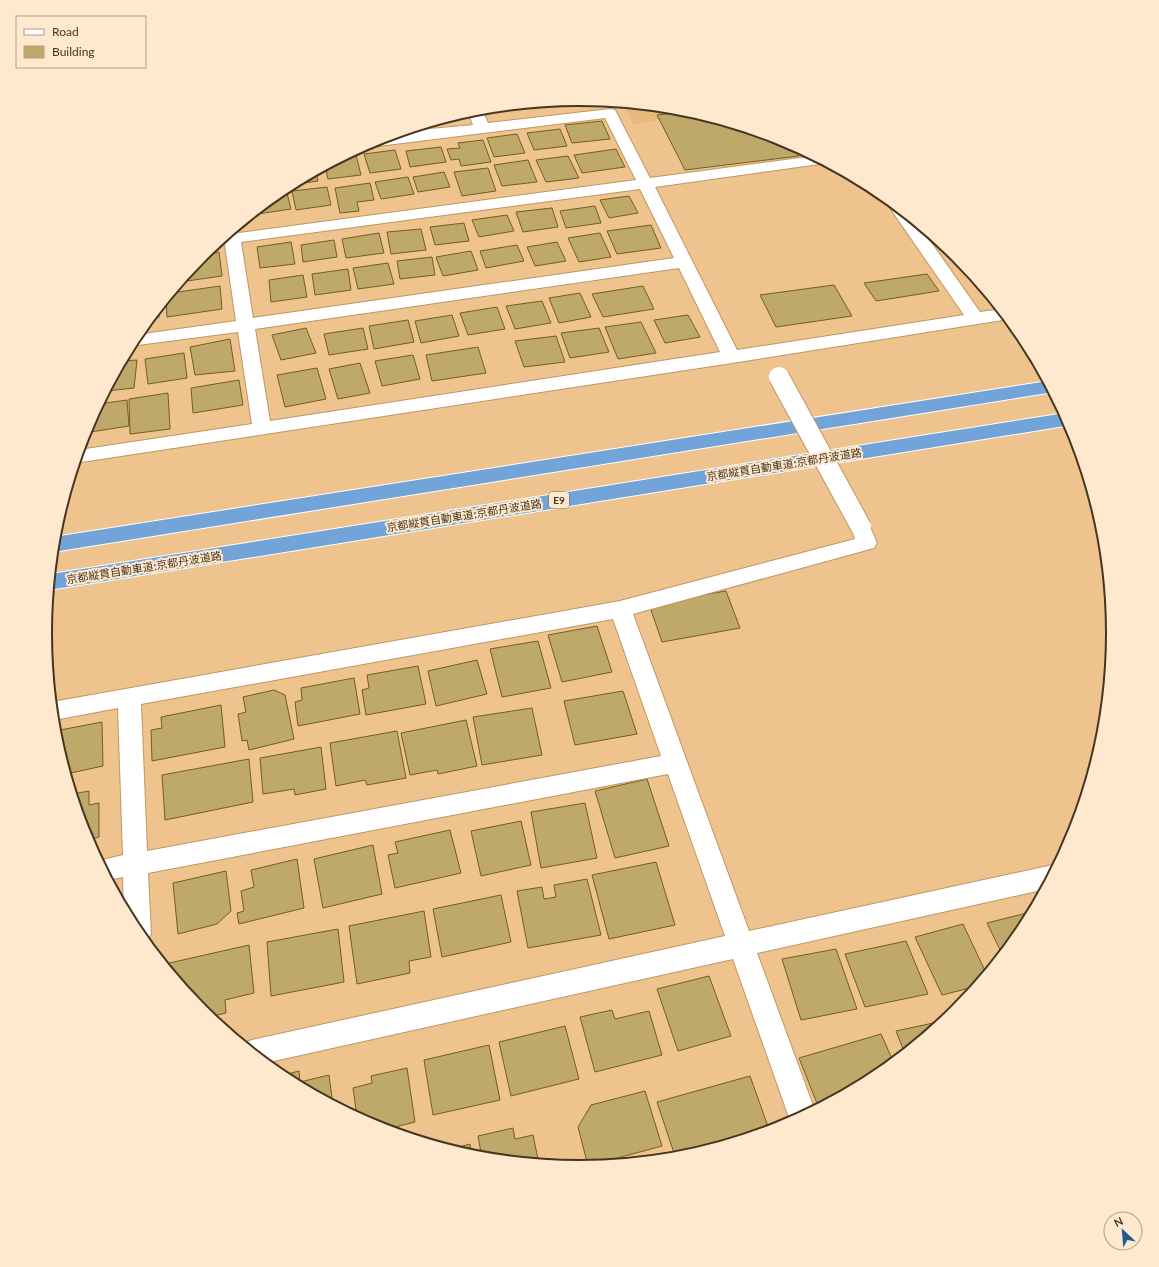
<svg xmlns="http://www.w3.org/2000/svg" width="1159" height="1267" font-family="Lato,'Noto Sans JP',sans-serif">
<rect width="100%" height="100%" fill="#eec38d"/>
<path fill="#e9b87c" d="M623,103L684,109L702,115L633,124Z"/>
<g fill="#bea96b" stroke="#725e1f">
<path d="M690,111L784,140L792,144L799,156L685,170L657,115Z"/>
<path d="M602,121L610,139L572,143L565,125Z"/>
<path d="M560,129L567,146L534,150L527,133Z"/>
<path d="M517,134L525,153L494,157L487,138Z"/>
<path d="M483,140L491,162L461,166L459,159L451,160L447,149L460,148L458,143Z"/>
<path d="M441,147L446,162L410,167L406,151Z"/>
<path d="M616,149L625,167L582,173L574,155Z"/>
<path d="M395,150L401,169L370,173L364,154Z"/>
<path d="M356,155L361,175L328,179L325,166L342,157Z"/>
<path d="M568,156L579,178L546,182L536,160Z"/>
<path d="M528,160L537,182L502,186L494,165Z"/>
<path d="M488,168L496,191L462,196L454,172Z"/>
<path d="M316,171L318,181L290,185Z"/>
<path d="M444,172L450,187L418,192L413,177Z"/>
<path d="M408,177L414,194L381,199L375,182Z"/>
<path d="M370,183L374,200L357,202L359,211L340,213L335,188Z"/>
<path d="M327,187L331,205L296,210L292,191Z"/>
<path d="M287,193L291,209L251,215L276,194Z"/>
<path d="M629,196L638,213L609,218L600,200Z"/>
<path d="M595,206L601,223L566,228L560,211Z"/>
<path d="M552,208L558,227L523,232L516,212Z"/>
<path d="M507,215L514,231L479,237L472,220Z"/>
<path d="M464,223L469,241L435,245L430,227Z"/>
<path d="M651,225L661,248L617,254L607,231Z"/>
<path d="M421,229L426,250L391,254L387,232Z"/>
<path d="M379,233L384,253L346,258L342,239Z"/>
<path d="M600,233L611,257L579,262L568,238Z"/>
<path d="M334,240L337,257L303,262L301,245Z"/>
<path d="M291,242L295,264L260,268L257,247Z"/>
<path d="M557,242L566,261L535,266L527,247Z"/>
<path d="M517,245L524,261L486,268L480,251Z"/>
<path d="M471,251L478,270L443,276L436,257Z"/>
<path d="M219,252L222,276L180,282L204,254Z"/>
<path d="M432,257L435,275L400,279L397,261Z"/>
<path d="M388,263L394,284L358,289L353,268Z"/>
<path d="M348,269L351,290L315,295L312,274Z"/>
<path d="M927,274L939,291L876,301L864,283Z"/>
<path d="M303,275L307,297L271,302L269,280Z"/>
<path d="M834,285L852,316L776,327L760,295Z"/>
<path d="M220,286L222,309L167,317L166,299L171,293Z"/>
<path d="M643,286L654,309L603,317L592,294Z"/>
<path d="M580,293L591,317L559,323L549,298Z"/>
<path d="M542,301L551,323L515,329L506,306Z"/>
<path d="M159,307V317L151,318Z"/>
<path d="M497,307L505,329L468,335L460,313Z"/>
<path d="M452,315L459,336L421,343L415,321Z"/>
<path d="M688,315L700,337L665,343L654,320Z"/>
<path d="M408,320L414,342L374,349L369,326Z"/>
<path d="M641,322L656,353L618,359L605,327Z"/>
<path d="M306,328L316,353L281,360L272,335Z"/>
<path d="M363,328L368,349L329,355L324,334Z"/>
<path d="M599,328L609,352L570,358L561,333Z"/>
<path d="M556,336L565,362L524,367L515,341Z"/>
<path d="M230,339L235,371L195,375L190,347Z"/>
<path d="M478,347L486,373L432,381L426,355Z"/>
<path d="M184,353L187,378L148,384L145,359Z"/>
<path d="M413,355L420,379L382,386L375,361Z"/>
<path d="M137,360L134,388L106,391L122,361Z"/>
<path d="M360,363L370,393L338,399L329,369Z"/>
<path d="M317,368L326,399L285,407L277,375Z"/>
<path d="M239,380L243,405L193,413L191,388Z"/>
<path d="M168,393L170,429L130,434L129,399Z"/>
<path d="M127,400L129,426L84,433L99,404Z"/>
<path d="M726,591L740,628L662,642L649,604Z"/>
<path d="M597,626L612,672L562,682L548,635Z"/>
<path d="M538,641L551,688L502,697L490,649Z"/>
<path d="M477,660L487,694L436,706L428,671Z"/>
<path d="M418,666L426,704L366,715L362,690L369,688L367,675Z"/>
<path d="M354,678L360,714L298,726L295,702L302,700L301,688Z"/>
<path d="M274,690L285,695L294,739L249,750L247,740L242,741L238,714L246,712L243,697Z"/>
<path d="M623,691L637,734L575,745L564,701Z"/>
<path d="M221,705L225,747L152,761L151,730L162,728L161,717Z"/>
<path d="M532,708L542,755L482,765L473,717Z"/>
<path d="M466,720L477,766L438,774L437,770L410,775L401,733Z"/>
<path d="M102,722L103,766L66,774L55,731Z"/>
<path d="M397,731L406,778L367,785L365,780L336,786L330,743Z"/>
<path d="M321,747L326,789L295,795L294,789L263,794L260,758Z"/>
<path d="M249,759L253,802L165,820L162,775Z"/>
<path d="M647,779L669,846L615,858L595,791Z"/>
<path d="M89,791V805L99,803V837L86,840L72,794Z"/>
<path d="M585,803L597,858L541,868L531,812Z"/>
<path d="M521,821L531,865L481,876L471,831Z"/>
<path d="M450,830L461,873L395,888L388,855L398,853L395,842Z"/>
<path d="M373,845L382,894L323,908L314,859Z"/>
<path d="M297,859L304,908L239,924L237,913L244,911L241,891L254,887L251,870Z"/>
<path d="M656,862L675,925L609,939L592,875Z"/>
<path d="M226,871L231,911L217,924L178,934L173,883Z"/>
<path d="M587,879L601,935L528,948L517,891L542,887L544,899L556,897L554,885Z"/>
<path d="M501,895L511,942L442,957L433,909Z"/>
<path d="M424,911L431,957L409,961L410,973L357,984L349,926Z"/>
<path d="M1031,912L1032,915L1024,931L1003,956L987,923Z"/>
<path d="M963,924L987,975L978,986L942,995L915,937Z"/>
<path d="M338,929L344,982L271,996L267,942Z"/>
<path d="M906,941L928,994L865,1007L845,954Z"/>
<path d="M249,945L254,993L225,1000L226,1013L209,1017L201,1011L165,967V964Z"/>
<path d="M836,949L857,1009L801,1020L782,959Z"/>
<path d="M709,976L731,1036L678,1051L657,989Z"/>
<path d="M612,1010L615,1019L649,1011L662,1055L595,1072L580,1017Z"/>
<path d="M947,1020L905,1054L896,1031Z"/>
<path d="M565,1026L579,1079L511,1096L499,1042Z"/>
<path d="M881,1034L894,1063L876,1078L834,1101L818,1106L799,1058Z"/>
<path d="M489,1045L500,1100L433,1115L424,1060Z"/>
<path d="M407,1068L415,1122L383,1130L357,1117L353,1088L372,1083L371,1076Z"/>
<path d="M299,1071L300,1082L329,1075L333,1105L280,1076Z"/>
<path d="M750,1076L770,1132L676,1159L657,1102Z"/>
<path d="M645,1091L662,1146L588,1166L578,1127L591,1105Z"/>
<path d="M513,1128L515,1139L533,1135L539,1164L482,1158L478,1136Z"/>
<path d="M470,1144L472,1157L448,1150Z"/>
</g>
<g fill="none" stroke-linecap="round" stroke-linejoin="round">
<g stroke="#bf9662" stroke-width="2">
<g id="minor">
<path d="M475,109H482L488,123L610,109L615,110L650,178L815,156L827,163L655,187L737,350L964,315L888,205L891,201L916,221L980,312L1002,309L1009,319L732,363L75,463L79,450L252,424L238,332L130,346L136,335L236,321L225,245L216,244L235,228L239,233L636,180L605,118L370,147L365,145C395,129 438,129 473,125L468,111ZM640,189L674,258L253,318L241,242ZM679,268L720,352L270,421L255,329Z"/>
<path d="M861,520L868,522L877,543L874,548L633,614L749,931L1053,865L1058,867L1046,889L757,953L815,1111L791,1123L733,959L265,1063L242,1044L252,1040L725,936L668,774L148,873L151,934L145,943L135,930L124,910L123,877L108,880L98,861L123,855L118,708L54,720L52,702L620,601L855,539L851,527L854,522ZM613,619L661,756L147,851L141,704Z"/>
</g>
</g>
<g stroke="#fff" stroke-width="2">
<g id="motorway">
<path d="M1048,381L1054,392L53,552L54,537Z"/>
<path d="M1065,413L1071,425L49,590L51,574Z"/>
</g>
</g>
<use href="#minor" fill="#fff" fill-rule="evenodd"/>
<use href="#motorway" fill="#72a3d9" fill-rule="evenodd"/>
<g stroke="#bf9662" stroke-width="22" stroke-linecap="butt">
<path id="minor-bridge" d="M779,377L861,527"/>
</g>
<use href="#minor-bridge" stroke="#fff" stroke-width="20"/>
</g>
<g text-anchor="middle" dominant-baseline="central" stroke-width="4" stroke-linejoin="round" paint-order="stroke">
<rect fill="#fee8ce" stroke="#7d6b54" stroke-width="1" x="549" y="492" width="20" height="16" rx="3"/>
<g font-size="10" font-weight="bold" fill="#46351f">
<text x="559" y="500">E9</text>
</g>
<g font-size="11" fill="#46351f" stroke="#fee8ce">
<text transform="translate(784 464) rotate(-9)">京都縦貫自動車道;京都丹波道路</text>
<text transform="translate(464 515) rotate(-9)">京都縦貫自動車道;京都丹波道路</text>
<text transform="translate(144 567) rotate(-9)">京都縦貫自動車道;京都丹波道路</text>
</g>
</g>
<path d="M0 0H1159V1267H0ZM52 633a527 527 0 1 1 1054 0a527 527 0 1 1-1054 0Z" fill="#fee8ce" fill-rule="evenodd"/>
<path fill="none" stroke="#46351f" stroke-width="2" d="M52 633a527 527 0 1 1 1054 0a527 527 0 1 1-1054 0Z"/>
<rect x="16" y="16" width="130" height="52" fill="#fee8ce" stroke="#b4a088"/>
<rect x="24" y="29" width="20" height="6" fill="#ffffff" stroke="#b4a088"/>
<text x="52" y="36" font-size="12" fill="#46351f">Road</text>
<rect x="24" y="46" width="20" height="12" fill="#bea96b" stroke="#b4a088"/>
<text x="52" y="56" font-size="12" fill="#46351f">Building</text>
<g transform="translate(1123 1231) rotate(334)"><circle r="19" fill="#fee8ce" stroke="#b4a088"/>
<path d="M0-3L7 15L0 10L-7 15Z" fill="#235a92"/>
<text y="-6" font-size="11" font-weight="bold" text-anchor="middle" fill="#46351f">N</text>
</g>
</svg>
